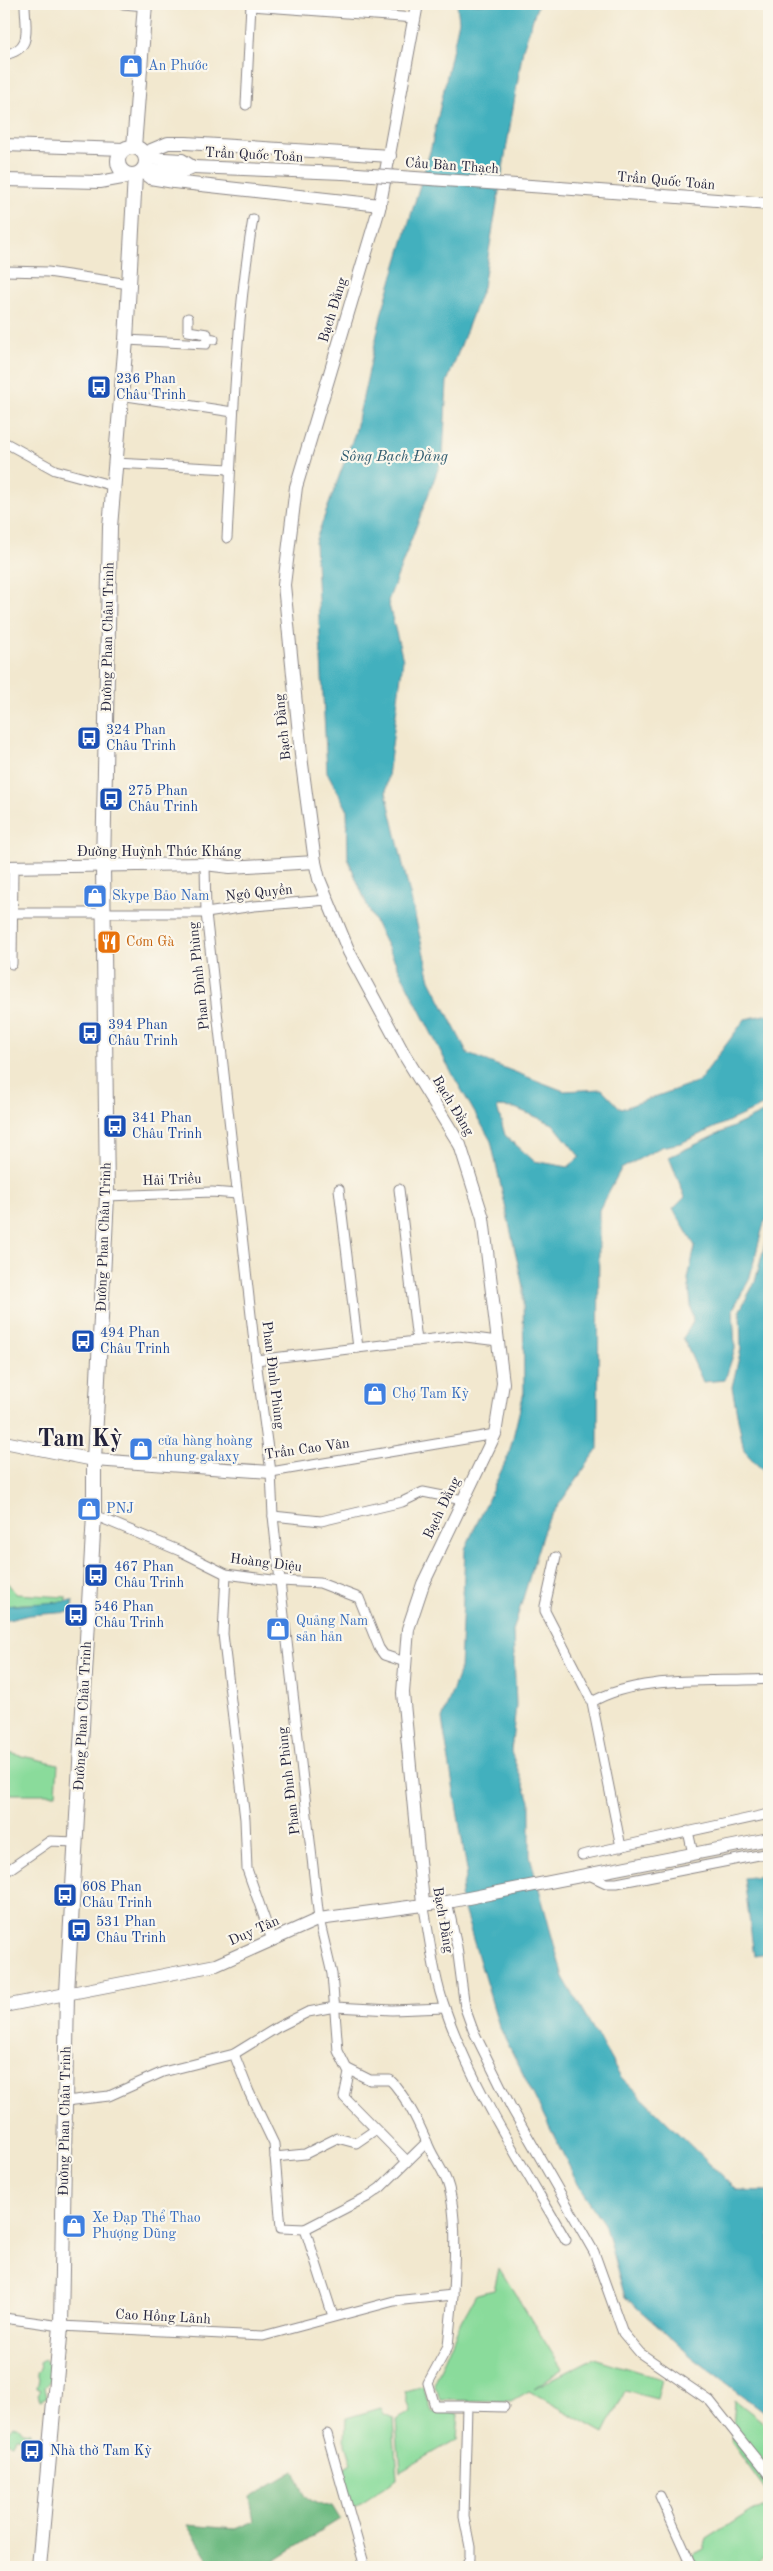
<svg xmlns="http://www.w3.org/2000/svg" width="773" height="2571" font-family="'Old Standard TT',serif">
<rect width="100%" height="100%" fill="#fbf7ec"/>
<filter id="ink" filterUnits="userSpaceOnUse"><feTurbulence type="fractalNoise" baseFrequency=".02" numOctaves="2"/><feDisplacementMap in="SourceGraphic" scale="10" xChannelSelector="R" yChannelSelector="G"/><feConvolveMatrix kernelMatrix="1 2 1 2 8 2 1 2 1" color-interpolation-filters="sRGB"/></filter>
<filter id="wash" filterUnits="userSpaceOnUse"><feTurbulence type="fractalNoise" baseFrequency=".0096" numOctaves="4" result="noise"/><feDisplacementMap in="SourceGraphic" scale="20" xChannelSelector="R" yChannelSelector="G"/><feGaussianBlur stdDeviation="1.12" result="paint"/><feColorMatrix in="noise" values="0 0 0 0 0 0 0 0 0 0 0 0 0 0 0 0 0 1.4 0 .05"/><feComposite in="paint" operator="in"/></filter>
<g filter="url(#wash)">
<rect width="100%" height="100%" fill="#f2e8cf"/>
<g fill="#8adb9b" stroke="#567e6b">
<path d="M4,1562L7,1582L16,1594L66,1597V1603L20,1604L5,1607Z"/>
<path d="M4,1752L58,1764L56,1794H4Z"/>
<path d="M499,2268L562,2369L534,2388L594,2358L662,2379L657,2399L625,2391L604,2433L529,2391L512,2401L441,2400L434,2384L461,2321L476,2294L494,2290Z"/>
<path d="M44,2360L53,2366L51,2381L45,2387L47,2397L40,2400L38,2394L41,2390L37,2388L39,2380L37,2372L40,2369L39,2363Z"/>
<path d="M423,2386L432,2412L459,2413L457,2439L400,2472L396,2420L411,2412L405,2391Z"/>
<path d="M735,2400L763,2422L769,2431V2495L732,2443Z"/>
<path d="M381,2408L384,2414L393,2418L397,2479L349,2511L342,2470L351,2464L345,2444L346,2418Z"/>
<path d="M13,2426H18L23,2432L31,2433L30,2438L16,2437L13,2444L7,2442V2433Z"/>
<path d="M769,2507V2554L750,2567H677V2563L704,2549L707,2539L752,2510Z"/>
</g>
<path fill="#6fbb83" stroke="#486e5f" d="M294,2471C304,2493 306,2505 332,2506L340,2519L263,2567H220L219,2562L211,2563L187,2525L235,2529L254,2521L250,2497Z"/>
<g fill="#42b0be" stroke="#32697c" fill-rule="evenodd">
<path d="M457,4H538L523,49L483,287L447,382L443,456L388,601L403,660L386,792L430,980L468,1054L564,1091L602,1089L621,1109L699,1081L745,1019L769,1014V1103L681,1143L661,1147L621,1169L599,1210L598,1449L546,1523L513,1631L516,1705L511,1752L530,1801V1856L563,1977L621,2077L736,2190L769,2191V2415L692,2357L625,2297L604,2224L581,2190L499,2026L460,1896L467,1870L442,1719L460,1670L465,1549L509,1454L524,1392L523,1287L491,1141L450,1070L369,910L348,859L347,809L327,772L315,542L355,433L382,312L431,148L459,21ZM497,1107L515,1108L553,1124L580,1157L568,1167L534,1161L505,1135Z"/>
<path d="M769,1110V1216L764,1223L749,1280L733,1309L735,1349L725,1380L703,1382L683,1338L693,1322L688,1279L695,1246L673,1209L685,1197L669,1157Z"/>
<path d="M769,1228V1477L744,1451L732,1387L741,1349L740,1310L755,1282Z"/>
<path d="M73,1601L71,1612L29,1615L4,1621V1606Z"/>
<path d="M769,1875V1954L754,1956L744,1878Z"/>
</g>
</g>
<g filter="url(#ink)">
<g fill="none" stroke-linecap="round" stroke-linejoin="round">
<g stroke="#8a8585" stroke-width="11">
<g id="street">
<path d="M123,4L145,6"/>
<path d="M251,6L415,18"/>
<path d="M4,55C34,49 25,28 25,4"/>
<path d="M246,105L251,4"/>
<path d="M4,271L48,272L129,284"/>
<path d="M188,318V331L207,334V338L214,339"/>
<path d="M126,340L206,344L207,338"/>
<path d="M120,395L233,412"/>
<path d="M4,442L55,470L114,486"/>
<path d="M115,463L230,469"/>
<path d="M227,538C233,431 235,325 253,219"/>
<path d="M205,864L206,913L256,1360L271,1472L273,1516L280,1581L319,1919L332,1974L338,2051L349,2073L344,2097L406,2160"/>
<path d="M14,913H206L254,906L328,900"/>
<path d="M12,964L13,867"/>
<path d="M339,1189L358,1348"/>
<path d="M399,1189L417,1341"/>
<path d="M107,1196L212,1192L237,1194"/>
<path d="M256,1360L458,1336L498,1341"/>
<path d="M271,1472L495,1434"/>
<path d="M94,1515L180,1551L226,1574L280,1581L320,1583L359,1598L379,1648L384,1655L405,1662"/>
<path d="M273,1516L321,1521L402,1502L423,1492L463,1500"/>
<path d="M556,1557L545,1606V1611L592,1702L621,1847"/>
<path d="M226,1574L223,1634L245,1819L247,1869L272,1940"/>
<path d="M592,1702C640,1674 715,1683 769,1679"/>
<path d="M688,1831L693,1854"/>
<path d="M582,1855L769,1814"/>
<path d="M4,1873L50,1841L76,1842"/>
<path d="M589,1875L606,1883H617L769,1853"/>
<path d="M447,1901L457,1947L465,2008L473,2030L511,2107L594,2252L623,2333L640,2353L710,2401L769,2475"/>
<path d="M423,1903C430,1938 433,1975 445,2008C473,2090 523,2165 566,2240"/>
<path d="M234,2054L249,2092L274,2144L281,2228L305,2229"/>
<path d="M348,2069L370,2080H390L394,2084C410,2104 419,2124 429,2147C435,2161 445,2172 449,2188C458,2222 454,2260 453,2295"/>
<path d="M66,2101L109,2096L163,2072L234,2054L278,2027L308,2012L335,2007L392,2010L445,2008"/>
<path d="M275,2157L305,2154L337,2138L356,2143L375,2130"/>
<path d="M333,2316L305,2229L367,2197L380,2188L427,2142"/>
<path d="M4,2318L61,2326L263,2336L394,2301L453,2295L448,2346L428,2383L435,2406H467L464,2517L470,2547V2558L465,2567"/>
<path d="M467,2406L504,2407"/>
<path d="M327,2434L365,2567"/>
<path d="M660,2496L692,2567"/>
</g>
</g>
<g stroke="#8a8585" stroke-width="14">
<g id="secondary">
<path d="M417,4L379,209L296,487L284,585L302,764L315,862L319,879L349,952L405,1056L460,1145L483,1218L503,1383L495,1434L423,1584L408,1629L403,1693L423,1903"/>
<path d="M4,145L124,149"/>
<path d="M144,153L168,143H186L390,156"/>
<path d="M193,167L343,173"/>
<path d="M144,170L182,172L193,167L182,160L146,158"/>
<path d="M142,172L150,178L174,182L380,205"/>
<path d="M4,180L100,182L133,176"/>
<path d="M560,188L769,204"/>
<path d="M4,867L205,864L230,867L315,862"/>
<path d="M4,1442L94,1460L271,1472"/>
<path d="M4,2006L216,1965L319,1919L453,1901L769,1839"/>
</g>
</g>
<g stroke="#8a8585" stroke-width="16">
<g id="primary">
<circle cx="132" cy="161" r="14"/>
<path d="M134,147L145,4"/>
<path d="M39,2567L61,2326L67,1993L94,1515V1460L107,1196L103,867L110,527L126,340L135,175"/>
</g>
</g>
<use href="#street" stroke="#fff" stroke-width="9"/>
<use href="#secondary" stroke="#fff" stroke-width="12"/>
<use href="#primary" stroke="#fff" stroke-width="14"/>
<g stroke="#8a8585" stroke-width="14" stroke-linecap="butt">
<path id="secondary-bridge" d="M343,173L560,188"/>
</g>
<use href="#secondary-bridge" stroke="#fff" stroke-width="12"/>
</g>
</g>
<defs>
<g id="shop-square" transform="scale(1.25)"><rect x="-9" y="-9" width="18" height="18" rx="4" fill="#3f7fe0" stroke="#fbf7ec"/><path d="M-5-2.5h2.3a2.7 3.5 0 0 1 5.4 0H5L5.5 6h-11ZM-1.5-2.5h3a1.5 2.3 0 0 0-3 0Z" fill="#fff"/></g>
<g id="bus-square" transform="scale(1.25)"><rect x="-9" y="-9" width="18" height="18" rx="4" fill="#1a4fb4" stroke="#fbf7ec"/><path d="M-5-6H5V4H4V6H2V4H-2V6H-4V4H-5ZM-3.5-4V0h7V-4ZM-3.5 1.2v1.5H-2V1.2ZM2 1.2v1.5H3.5V1.2Z" fill="#fff"/></g>
<g id="restaurant-square" transform="scale(1.25)"><rect x="-9" y="-9" width="18" height="18" rx="4" fill="#e8710a" stroke="#fbf7ec"/><path d="M-5-6h1v4h1v-4h1v4h1v-4h1v5L-1.5 .5V6h-2V.5L-5-1ZM5-6V6H3V1.5H1.5Q1.5-4 5-6Z" fill="#fff"/></g>
</defs>
<g fill-rule="evenodd">
<use href="#shop-square" x="131" y="66"/>
<use href="#bus-square" x="99" y="387"/>
<use href="#bus-square" x="89" y="738"/>
<use href="#bus-square" x="111" y="799"/>
<use href="#shop-square" x="95" y="896"/>
<use href="#restaurant-square" x="109" y="942"/>
<use href="#bus-square" x="90" y="1033"/>
<use href="#bus-square" x="115" y="1126"/>
<use href="#bus-square" x="83" y="1341"/>
<use href="#shop-square" x="375" y="1394"/>
<use href="#shop-square" x="141" y="1449"/>
<use href="#shop-square" x="89" y="1509"/>
<use href="#bus-square" x="96" y="1575"/>
<use href="#bus-square" x="76" y="1615"/>
<use href="#shop-square" x="278" y="1629"/>
<use href="#bus-square" x="65" y="1895"/>
<use href="#bus-square" x="79" y="1930"/>
<use href="#shop-square" x="74" y="2226"/>
<use href="#bus-square" x="32" y="2451"/>
</g>
<g text-anchor="middle" dominant-baseline="central" stroke-width="4.5" stroke-linejoin="round" paint-order="stroke">
<g font-size="14" fill="#366cbe" stroke="#fbf7ec" text-anchor="start">
<text x="148" y="66">An Phước</text>
<text x="112" y="896">Skype Bảo Nam</text>
<text x="392" y="1394">Chợ Tam Kỳ</text>
<text x="158" y="1441">cửa hàng hoàng<tspan x="158" dy="16">nhung galaxy</tspan></text>
<text x="106" y="1509">PNJ</text>
<text x="296" y="1621">Quảng Nam<tspan x="296" dy="16">sản hản</tspan></text>
<text x="92" y="2218">Xe Đạp Thể Thao<tspan x="92" dy="16">Phượng Dũng</tspan></text>
</g>
<g font-size="14" fill="#22223b" stroke="#fbf7ec">
<text transform="translate(254 155) rotate(3)">Trần Quốc Toản</text>
<text transform="translate(452 166) rotate(4)">Cầu Bàn Thạch</text>
<text transform="translate(666 181) rotate(5)">Trần Quốc Toản</text>
<text transform="translate(333 310) rotate(-73)">Bạch Đằng</text>
<text transform="translate(108 637) rotate(-89)">Đường Phan Châu Trinh</text>
<text transform="translate(283 727) rotate(-96)">Bạch Đằng</text>
<text x="159" y="852">Đường Huỳnh Thúc Kháng</text>
<text transform="translate(259 893) rotate(-6)">Ngô Quyền</text>
<text transform="translate(199 976) rotate(-96)">Phan Đình Phùng</text>
<text transform="translate(453 1106) rotate(59)">Bạch Đằng</text>
<text transform="translate(172 1180) rotate(-2)">Hải Triều</text>
<text transform="translate(104 1237) rotate(-88)">Đường Phan Châu Trinh</text>
<text transform="translate(273 1375) rotate(83)">Phan Đình Phùng</text>
<text transform="translate(307 1449) rotate(-8)">Trần Cao Vân</text>
<text transform="translate(442 1508) rotate(-64)">Bạch Đằng</text>
<text transform="translate(266 1563) rotate(7)">Hoàng Diệu</text>
<text transform="translate(83 1716) rotate(-87)">Đường Phan Châu Trinh</text>
<text transform="translate(289 1781) rotate(-97)">Phan Đình Phùng</text>
<text transform="translate(443 1920) rotate(80)">Bạch Đằng</text>
<text transform="translate(254 1931) rotate(-24)">Duy Tân</text>
<text transform="translate(65 2121) rotate(-89)">Đường Phan Châu Trinh</text>
<text transform="translate(163 2317) rotate(3)">Cao Hồng Lãnh</text>
</g>
<g font-size="14" fill="#164399" stroke="#fbf7ec" text-anchor="start">
<text x="116" y="379">236 Phan<tspan x="116" dy="16">Châu Trinh</tspan></text>
<text x="106" y="730">324 Phan<tspan x="106" dy="16">Châu Trinh</tspan></text>
<text x="128" y="791">275 Phan<tspan x="128" dy="16">Châu Trinh</tspan></text>
<text x="108" y="1025">394 Phan<tspan x="108" dy="16">Châu Trinh</tspan></text>
<text x="132" y="1118">341 Phan<tspan x="132" dy="16">Châu Trinh</tspan></text>
<text x="100" y="1333">494 Phan<tspan x="100" dy="16">Châu Trinh</tspan></text>
<text x="114" y="1567">467 Phan<tspan x="114" dy="16">Châu Trinh</tspan></text>
<text x="94" y="1607">546 Phan<tspan x="94" dy="16">Châu Trinh</tspan></text>
<text x="82" y="1887">608 Phan<tspan x="82" dy="16">Châu Trinh</tspan></text>
<text x="96" y="1922">531 Phan<tspan x="96" dy="16">Châu Trinh</tspan></text>
<text x="50" y="2451">Nhà thờ Tam Kỳ</text>
</g>
<g font-size="14" fill="#c56008" stroke="#fbf7ec" text-anchor="start">
<text x="126" y="942">Cơm Gà</text>
</g>
<g font-size="15" font-style="italic" fill="#2f5b6f" stroke="#fbf7ec">
<text x="394" y="457">Sông Bạch Đằng</text>
</g>
<g font-size="24" font-weight="bold" fill="#22223b" stroke="#fbf7ec">
<text x="80" y="1440">Tam Kỳ</text>
</g>
</g>
<rect width="773" height="2571" fill="none" stroke="#fbf7ec" stroke-width="20"/>
</svg>
